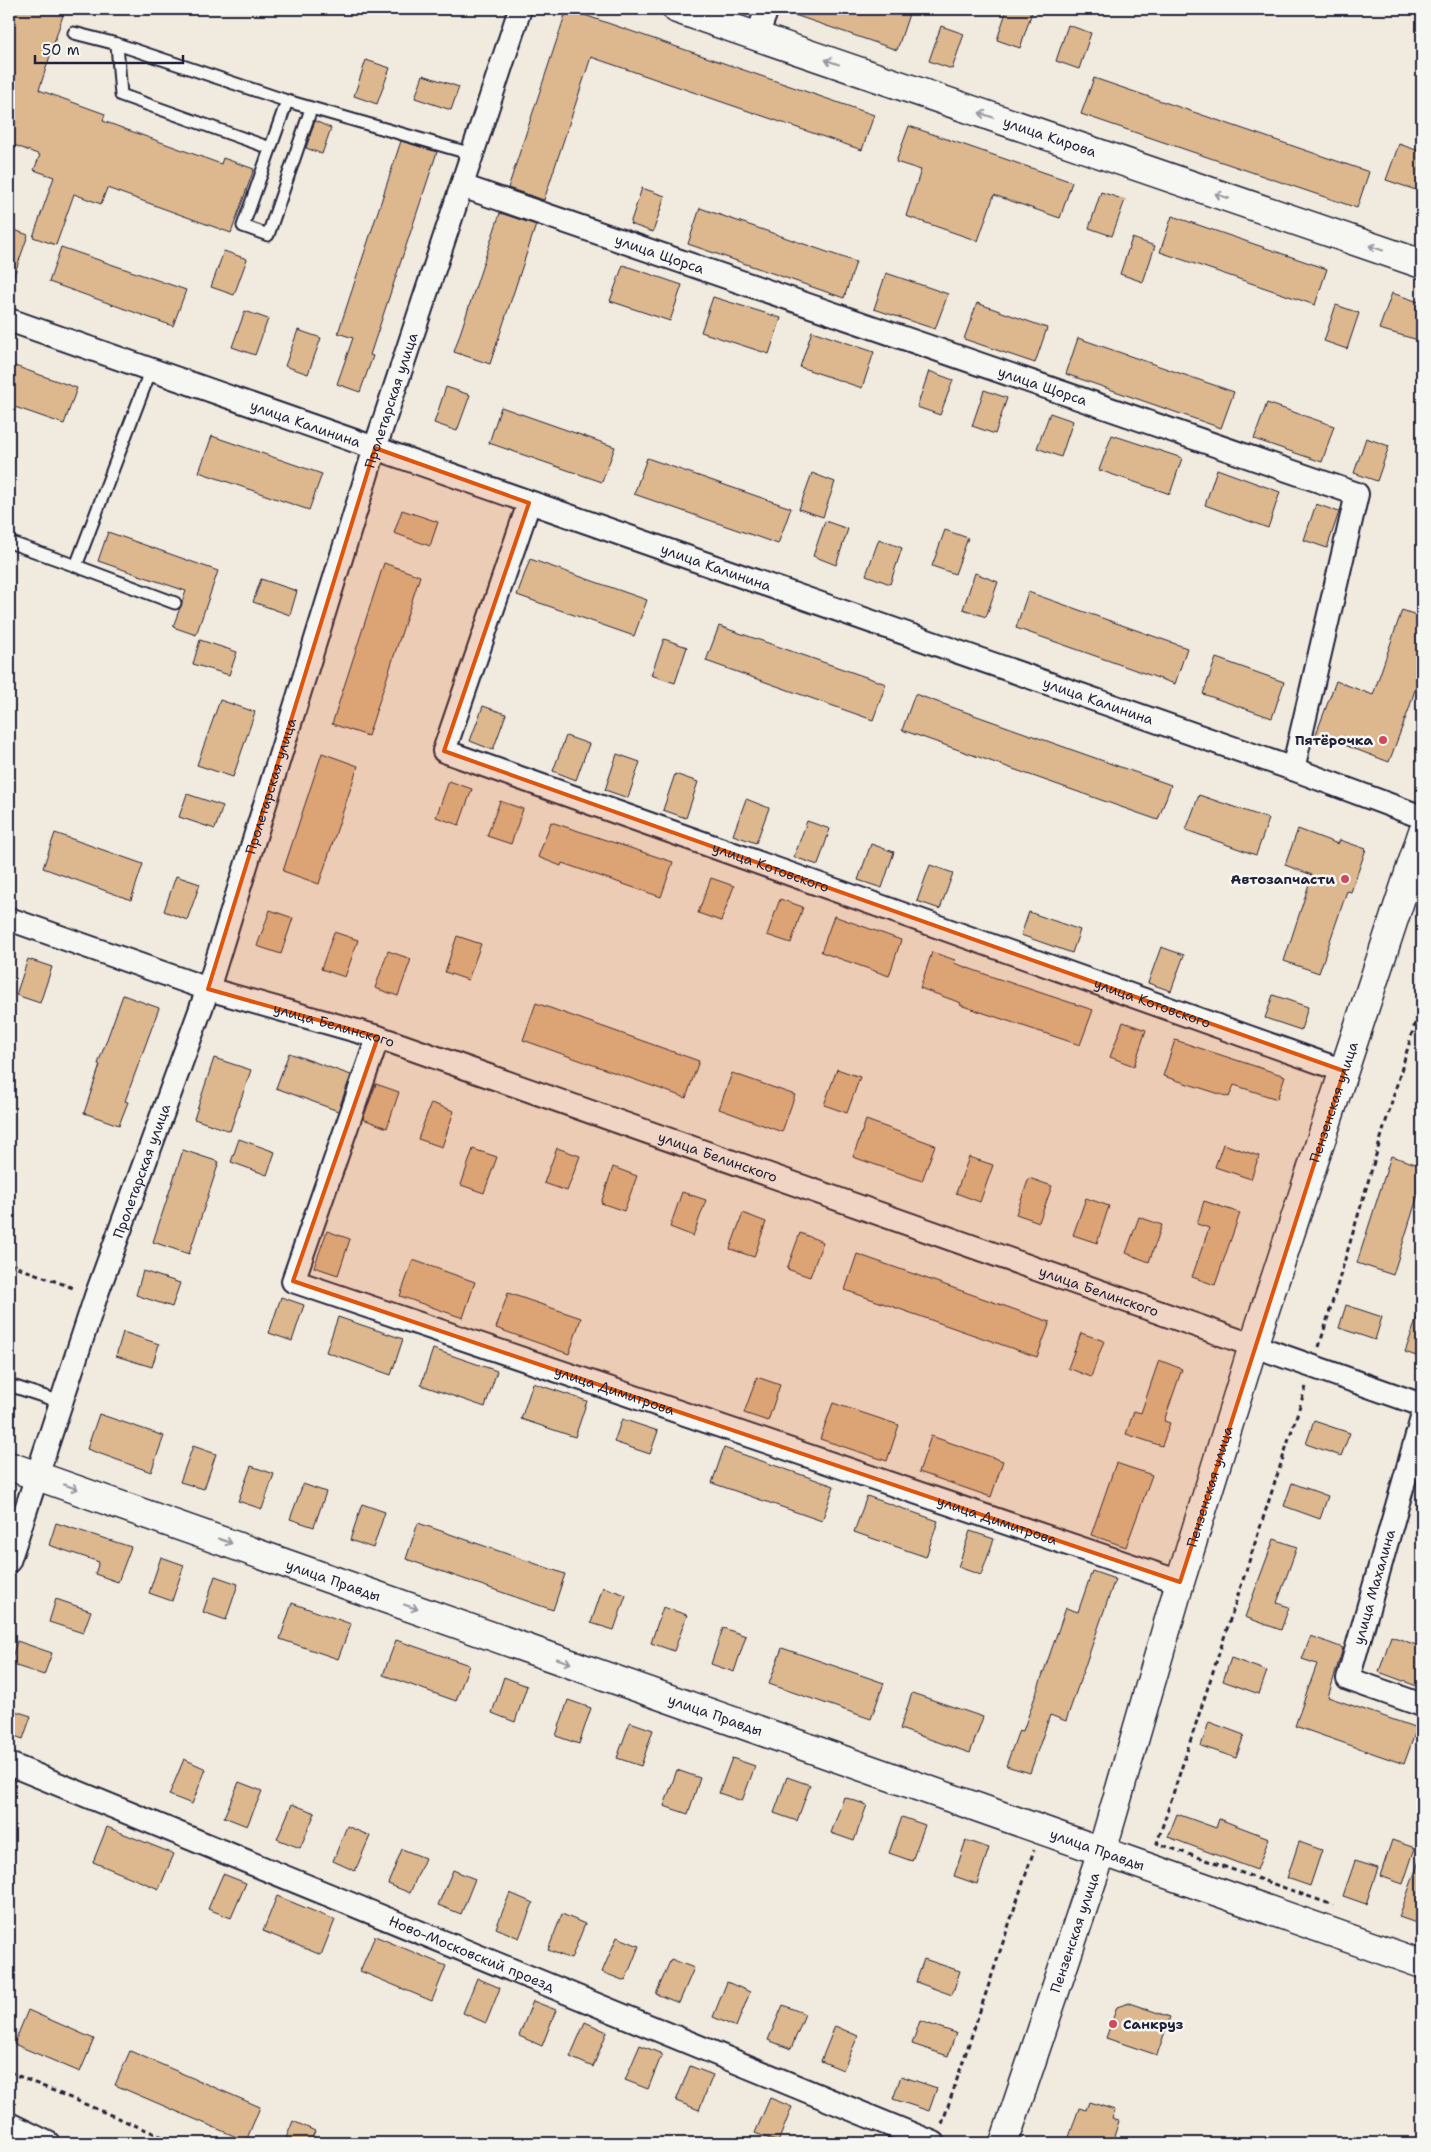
<svg xmlns="http://www.w3.org/2000/svg" width="1431" height="2152" font-family="'Shantell Sans',sans-serif">
<rect width="100%" height="100%" fill="#f1eade"/>
<filter id="ink" filterUnits="userSpaceOnUse"><feTurbulence type="fractalNoise" baseFrequency=".02" numOctaves="2"/><feDisplacementMap in="SourceGraphic" scale="10" xChannelSelector="R" yChannelSelector="G"/><feConvolveMatrix kernelMatrix="1 2 1 2 8 2 1 2 1" color-interpolation-filters="sRGB"/></filter>
<g filter="url(#ink)">
<g fill="#ddb88f" stroke="#22223b">
<path d="M9,9H65L39,90L105,114L103,121L221,164L223,158L254,169L231,233L107,188L101,204L74,194L56,245L33,237L54,177L34,170L40,155L9,143Z"/>
<path d="M567,9L874,115L862,150L591,57L544,200L508,188Z"/>
<path d="M783,9H892L909,14L897,50L783,11Z"/>
<path d="M1007,9H1023L1032,12L1020,48L997,40Z"/>
<path d="M1068,25L1091,33L1079,69L1056,61Z"/>
<path d="M941,26L964,34L952,69L929,61Z"/>
<path d="M366,60L390,68L377,104L354,96Z"/>
<path d="M423,75L459,87L451,110L415,98Z"/>
<path d="M1094,78L1369,172L1357,208L1081,114Z"/>
<path d="M315,121L331,128L322,154L306,148Z"/>
<path d="M909,126L1072,182L1060,218L994,195L978,241L906,216L921,170L896,162Z"/>
<path d="M401,141L437,152L370,355L373,356L360,392L337,384L353,338L338,333Z"/>
<path d="M1399,144L1422,152V192L1386,180Z"/>
<path d="M642,188L665,196L653,232L630,224Z"/>
<path d="M1101,192L1125,200L1112,236L1089,228Z"/>
<path d="M700,208L856,262L844,298L688,244Z"/>
<path d="M500,213L536,225L490,364L454,352Z"/>
<path d="M1172,216L1327,269L1315,305L1160,252Z"/>
<path d="M9,228L28,235L11,284L9,283Z"/>
<path d="M1132,238L1155,246L1143,282L1120,274Z"/>
<path d="M61,247L186,290L173,326L49,282Z"/>
<path d="M224,251L247,259L234,295L211,287Z"/>
<path d="M623,265L682,285L670,321L610,301Z"/>
<path d="M886,273L948,294L935,329L874,309Z"/>
<path d="M1392,293L1422,303V341L1379,329Z"/>
<path d="M713,297L781,318L769,354L701,332Z"/>
<path d="M977,303L1047,328L1035,363L964,339Z"/>
<path d="M1336,305L1359,313L1347,349L1324,341Z"/>
<path d="M245,311L268,319L255,355L232,347Z"/>
<path d="M298,330L321,338L308,374L285,366Z"/>
<path d="M812,331L874,352L862,388L800,367Z"/>
<path d="M1078,338L1234,392L1221,428L1066,374Z"/>
<path d="M12,365L77,388L64,424L9,405V375Z"/>
<path d="M929,371L953,380L940,415L917,407Z"/>
<path d="M446,387L470,395L457,431L434,423Z"/>
<path d="M984,390L1007,398L995,434L972,426Z"/>
<path d="M1267,403L1334,426L1322,462L1254,439Z"/>
<path d="M501,407L615,447L602,482L489,443Z"/>
<path d="M1050,413L1073,421L1061,457L1037,448Z"/>
<path d="M1112,435L1182,458L1170,494L1099,470Z"/>
<path d="M212,436L322,474L309,510L199,472Z"/>
<path d="M1366,438L1389,446L1377,481L1354,473Z"/>
<path d="M647,458L791,508L778,544L634,494Z"/>
<path d="M1217,469L1280,492L1268,528L1205,505Z"/>
<path d="M812,473L835,482L823,517L799,509Z"/>
<path d="M1316,504L1339,512L1327,548L1304,540Z"/>
<path d="M402,510L438,522L430,546L394,533Z"/>
<path d="M825,521L848,529L836,565L813,556Z"/>
<path d="M945,530L968,538L955,574L932,566Z"/>
<path d="M108,532L218,571L196,635L173,627L186,591L98,561Z"/>
<path d="M879,539L902,548L890,584L866,575Z"/>
<path d="M530,559L647,600L634,636L517,595Z"/>
<path d="M384,563L420,576L368,736L332,724Z"/>
<path d="M975,573L998,582L986,617L963,609Z"/>
<path d="M261,579L297,591L290,615L253,602Z"/>
<path d="M1028,592L1187,648L1175,684L1016,628Z"/>
<path d="M1402,610L1422,617V667L1409,709L1389,762L1316,734L1336,681L1373,695Z"/>
<path d="M719,626L886,684L873,720L706,661Z"/>
<path d="M664,639L687,647L675,683L651,675Z"/>
<path d="M200,640L237,652L229,675L193,664Z"/>
<path d="M1216,658L1284,682L1272,718L1203,694Z"/>
<path d="M915,694L1171,785L1158,820L902,730Z"/>
<path d="M220,700L255,712L233,777L197,765Z"/>
<path d="M483,706L506,714L493,750L470,741Z"/>
<path d="M566,736L589,744L576,780L553,771Z"/>
<path d="M322,753L358,766L319,884L283,871Z"/>
<path d="M617,754L640,762L628,798L605,790Z"/>
<path d="M675,774L698,782L686,818L663,810Z"/>
<path d="M449,781L472,789L459,825L436,817Z"/>
<path d="M187,794L223,806L215,829L179,817Z"/>
<path d="M1199,795L1269,819L1256,855L1186,830Z"/>
<path d="M746,799L769,808L756,843L733,835Z"/>
<path d="M500,801L523,809L511,844L487,836Z"/>
<path d="M807,821L830,829L818,865L794,857Z"/>
<path d="M551,822L673,862L661,897L562,863L561,866L538,857Z"/>
<path d="M1298,829L1338,844L1340,840L1366,849L1351,892L1347,891L1319,973L1284,961L1312,875L1285,865Z"/>
<path d="M55,833L143,864L131,900L43,868Z"/>
<path d="M871,844L894,852L882,888L858,880Z"/>
<path d="M930,865L953,873L940,909L917,901Z"/>
<path d="M176,876L200,884L187,920L164,911Z"/>
<path d="M711,878L734,886L721,921L698,913Z"/>
<path d="M780,899L803,907L791,943L767,935Z"/>
<path d="M270,910L293,918L281,954L257,946Z"/>
<path d="M1029,912L1080,930L1072,953L1021,935Z"/>
<path d="M834,916L901,940L889,976L821,952Z"/>
<path d="M334,932L358,940L345,977L321,969Z"/>
<path d="M457,936L481,944L468,980L445,972Z"/>
<path d="M1161,947L1184,955L1171,991L1148,983Z"/>
<path d="M388,951L411,959L398,996L375,988Z"/>
<path d="M932,952L955,960L954,963L996,978L1093,1010L1080,1045L960,1005L961,1003L920,988Z"/>
<path d="M28,959L52,967L40,1003L16,995Z"/>
<path d="M123,995L159,1008L125,1101L128,1102L119,1125L84,1113L100,1065L98,1064Z"/>
<path d="M1273,995L1308,1007L1301,1030L1265,1018Z"/>
<path d="M536,1003L699,1061L686,1098L523,1040Z"/>
<path d="M1123,1022L1146,1030L1134,1066L1110,1057Z"/>
<path d="M1175,1040L1285,1076L1277,1099L1234,1085L1229,1097L1163,1076Z"/>
<path d="M289,1053L351,1075L338,1111L276,1088Z"/>
<path d="M214,1058L251,1070L230,1131L194,1119Z"/>
<path d="M837,1069L860,1077L847,1113L824,1105Z"/>
<path d="M732,1073L795,1095L782,1132L719,1109Z"/>
<path d="M376,1084L399,1092L387,1128L363,1119Z"/>
<path d="M431,1103L454,1111L442,1147L418,1139Z"/>
<path d="M866,1120L935,1145L922,1181L853,1157Z"/>
<path d="M239,1139L275,1152L267,1175L231,1162Z"/>
<path d="M1223,1144L1259,1156L1251,1179L1215,1167Z"/>
<path d="M557,1148L580,1156L567,1191L544,1183Z"/>
<path d="M473,1149L497,1157L484,1193L461,1185Z"/>
<path d="M183,1150L219,1162L189,1254L153,1242Z"/>
<path d="M1391,1156L1422,1166V1182L1393,1275L1357,1263Z"/>
<path d="M969,1157L993,1165L980,1202L956,1193Z"/>
<path d="M613,1167L637,1176L624,1211L601,1203Z"/>
<path d="M1029,1178L1052,1186L1039,1222L1016,1214Z"/>
<path d="M682,1192L706,1200L693,1236L670,1227Z"/>
<path d="M1086,1198L1109,1206L1097,1243L1073,1235Z"/>
<path d="M1204,1201L1240,1213L1215,1285L1192,1277L1209,1228L1197,1224Z"/>
<path d="M743,1213L766,1222L754,1257L730,1249Z"/>
<path d="M1139,1217L1162,1225L1149,1262L1126,1253Z"/>
<path d="M327,1231L350,1239L338,1275L314,1267Z"/>
<path d="M800,1233L823,1242L810,1277L787,1269Z"/>
<path d="M857,1254L1050,1322L1037,1357L845,1290Z"/>
<path d="M413,1260L475,1282L463,1318L400,1296Z"/>
<path d="M143,1271L180,1283L172,1307L136,1295Z"/>
<path d="M508,1293L581,1318L569,1354L496,1328Z"/>
<path d="M281,1297L304,1305L292,1341L269,1333Z"/>
<path d="M1346,1305L1382,1317L1375,1340L1339,1328Z"/>
<path d="M1420,1309H1422V1358L1405,1352Z"/>
<path d="M338,1317L403,1339L391,1375L326,1352Z"/>
<path d="M123,1332L159,1344L152,1367L116,1356Z"/>
<path d="M1081,1333L1104,1341L1091,1377L1068,1368Z"/>
<path d="M433,1349L497,1371L485,1407L421,1385Z"/>
<path d="M1159,1360L1182,1369L1164,1421L1170,1423L1162,1446L1126,1434L1134,1411L1141,1413Z"/>
<path d="M757,1377L780,1385L768,1421L744,1413Z"/>
<path d="M533,1383L587,1401L575,1437L521,1419Z"/>
<path d="M833,1403L899,1425L887,1461L820,1439Z"/>
<path d="M99,1414L164,1436L151,1472L87,1449Z"/>
<path d="M622,1419L658,1431L650,1454L614,1442Z"/>
<path d="M1314,1421L1350,1433L1341,1456L1306,1444Z"/>
<path d="M931,1436L1003,1461L991,1497L919,1472Z"/>
<path d="M193,1446L216,1454L204,1489L180,1482Z"/>
<path d="M724,1448L834,1486L822,1521L712,1483Z"/>
<path d="M1116,1463L1152,1475L1126,1547L1091,1535Z"/>
<path d="M251,1466L274,1474L262,1509L238,1501Z"/>
<path d="M1292,1483L1328,1496L1320,1519L1284,1506Z"/>
<path d="M303,1484L326,1492L314,1527L290,1519Z"/>
<path d="M867,1496L938,1521L926,1557L854,1532Z"/>
<path d="M362,1504L385,1512L373,1548L350,1540Z"/>
<path d="M56,1523L131,1547L118,1582L95,1574L99,1562L49,1545Z"/>
<path d="M418,1523L565,1574L553,1610L406,1559Z"/>
<path d="M970,1531L994,1539L981,1575L958,1567Z"/>
<path d="M1274,1539L1297,1547L1277,1603L1289,1607L1281,1630L1245,1617Z"/>
<path d="M161,1557L184,1565L172,1601L149,1593Z"/>
<path d="M1092,1571L1115,1579L1066,1721L1050,1715L1030,1773L1006,1766L1019,1730L1023,1731L1066,1608L1078,1612Z"/>
<path d="M215,1576L238,1584L226,1620L203,1612Z"/>
<path d="M603,1587L626,1595L614,1630L591,1623Z"/>
<path d="M56,1599L91,1611L83,1633L49,1622Z"/>
<path d="M292,1603L351,1624L338,1659L280,1639Z"/>
<path d="M663,1607L687,1615L674,1651L651,1643Z"/>
<path d="M723,1628L746,1636L734,1672L711,1664Z"/>
<path d="M1311,1636L1343,1648L1328,1697L1417,1728L1404,1764L1295,1726L1317,1664L1302,1659Z"/>
<path d="M1391,1636L1422,1647V1688L1379,1672Z"/>
<path d="M396,1640L469,1665L456,1701L383,1675Z"/>
<path d="M17,1641L52,1653L44,1675L10,1664Z"/>
<path d="M782,1648L884,1683L871,1719L769,1684Z"/>
<path d="M1231,1658L1267,1671L1259,1694L1223,1681Z"/>
<path d="M504,1677L527,1686L515,1722L492,1713Z"/>
<path d="M912,1693L983,1717L970,1753L900,1729Z"/>
<path d="M568,1700L591,1708L579,1744L556,1736Z"/>
<path d="M9,1709L31,1716L23,1739L9,1734Z"/>
<path d="M630,1722L653,1730L641,1766L617,1758Z"/>
<path d="M1209,1722L1244,1735L1236,1758L1201,1746Z"/>
<path d="M732,1758L755,1766L742,1801L719,1793Z"/>
<path d="M184,1759L206,1769L192,1804L169,1795Z"/>
<path d="M677,1770L700,1778L688,1814L664,1806Z"/>
<path d="M787,1777L810,1785L797,1821L774,1813Z"/>
<path d="M239,1782L262,1791L247,1826L224,1817Z"/>
<path d="M844,1797L867,1805L854,1841L831,1833Z"/>
<path d="M292,1804L315,1813L300,1848L277,1839Z"/>
<path d="M1177,1814L1216,1828L1219,1819L1269,1838L1257,1870L1168,1837Z"/>
<path d="M902,1817L925,1825L912,1861L889,1853Z"/>
<path d="M347,1826L370,1836L355,1871L333,1861Z"/>
<path d="M107,1827L174,1854L159,1889L93,1862Z"/>
<path d="M966,1840L989,1848L977,1884L954,1876Z"/>
<path d="M1392,1840L1415,1848L1403,1884L1380,1876Z"/>
<path d="M1299,1842L1322,1850L1310,1886L1287,1878Z"/>
<path d="M402,1849L425,1858L410,1893L388,1884Z"/>
<path d="M1420,1858H1422V1925L1399,1917Z"/>
<path d="M1355,1861L1378,1868L1366,1904L1343,1896Z"/>
<path d="M453,1870L475,1879L461,1914L438,1905Z"/>
<path d="M223,1874L246,1883L231,1918L208,1909Z"/>
<path d="M510,1893L533,1903L519,1938L496,1928Z"/>
<path d="M277,1896L335,1920L321,1955L263,1931Z"/>
<path d="M562,1914L585,1924L571,1959L548,1950Z"/>
<path d="M375,1936L446,1966L432,2001L360,1971Z"/>
<path d="M617,1937L639,1946L625,1981L602,1972Z"/>
<path d="M671,1959L694,1968L679,2003L656,1994Z"/>
<path d="M924,1959L960,1971L952,1995L916,1982Z"/>
<path d="M477,1978L500,1988L486,2023L463,2013Z"/>
<path d="M727,1982L750,1992L736,2027L713,2017Z"/>
<path d="M533,2001L556,2010L542,2046L519,2036Z"/>
<path d="M1129,2003L1170,2017L1157,2055L1106,2038L1117,2007Z"/>
<path d="M783,2005L805,2014L791,2049L768,2040Z"/>
<path d="M28,2010L94,2039L80,2072L14,2044Z"/>
<path d="M920,2021L956,2033L948,2056L912,2044Z"/>
<path d="M585,2022L607,2032L593,2067L570,2057Z"/>
<path d="M835,2026L858,2036L843,2070L821,2061Z"/>
<path d="M640,2045L662,2054L648,2089L625,2080Z"/>
<path d="M130,2051L260,2107L246,2141L115,2085Z"/>
<path d="M690,2066L713,2075L699,2110L676,2101Z"/>
<path d="M901,2076L937,2088L929,2111L893,2099Z"/>
<path d="M770,2098L792,2107L778,2142L755,2133Z"/>
<path d="M1089,2102L1115,2110L1112,2119L1119,2121L1112,2143H1067L1079,2108L1086,2110Z"/>
<path d="M293,2121L315,2131L310,2143H284Z"/>
</g>
<g fill="none" stroke-linecap="round" stroke-linejoin="round">
<g stroke="#22223b" stroke-width="15">
<g id="lane">
<path d="M74,33L117,44L121,95L270,148"/>
<path d="M117,44L287,101L472,154"/>
<path d="M287,101L243,226L268,235L311,109"/>
<path d="M9,542L76,566L151,369"/>
<path d="M76,566L175,603"/>
<path d="M9,1385L61,1402"/>
</g>
</g>
<g stroke="#22223b" stroke-width="26">
<g id="street">
<path d="M757,36L767,9"/>
<path id="s1" d="M462,186L1357,494L1293,769"/>
<path id="s2" d="M9,320L1293,769L1422,817"/>
<path id="s3" d="M529,503L444,751L1344,1071"/>
<path id="s4" d="M9,919L208,989L378,1037L1422,1405"/>
<path id="s5" d="M378,1037L293,1281L1180,1582"/>
<path d="M1422,1418L1348,1679L1422,1705"/>
<path id="s6" d="M9,1561L96,1296L208,989L375,448L520,9"/>
<path id="s7" d="M9,1764L934,2143"/>
<path d="M9,2124L48,2143"/>
</g>
</g>
<g stroke="#22223b" stroke-width="31">
<g id="secondary">
<path id="s8" d="M677,9L1422,264"/>
<path id="s9" d="M9,1466L1422,1964"/>
<path id="s10" d="M1004,2143L1102,1851L1180,1582L1253,1346L1422,834"/>
</g>
</g>
<g stroke="#22223b" stroke-width="3" stroke-dasharray="5 4" stroke-linecap="butt">
<path d="M9,1264L76,1289"/>
<path d="M1319,1347L1422,1000"/>
<path d="M1306,1387L1157,1843L1333,1905"/>
<path d="M9,2072L177,2143"/>
<path d="M942,2124L1034,1850"/>
</g>
<use href="#lane" stroke="#f6f6f2" stroke-width="11"/>
<use href="#street" stroke="#f6f6f2" stroke-width="22"/>
<use href="#secondary" stroke="#f6f6f2" stroke-width="28"/>
</g>
<defs><path id="oneway-shaft" d="M-6 0H5M1.5-3L5.5 0L1.5 3" fill="none" stroke-width="1.6" stroke-linecap="round" stroke-linejoin="round" transform="scale(1.25)"/></defs>
<g stroke="#9797a0">
<use href="#oneway-shaft" transform="translate(832 62) rotate(-161)"/>
<use href="#oneway-shaft" transform="translate(986 115) rotate(-161)"/>
<use href="#oneway-shaft" transform="translate(1222 196) rotate(-161)"/>
<use href="#oneway-shaft" transform="translate(1376 248) rotate(-161)"/>
<use href="#oneway-shaft" transform="translate(71 1487) rotate(19)"/>
<use href="#oneway-shaft" transform="translate(225 1541) rotate(19)"/>
<use href="#oneway-shaft" transform="translate(411 1607) rotate(19)"/>
<use href="#oneway-shaft" transform="translate(564 1661) rotate(19)"/>
</g>
</g>
<path fill="#de560e" fill-opacity="0.2" stroke="#de560e" stroke-width="4" stroke-linejoin="round" d="M375,448L529,503L444,751L1344,1071L1180,1582L293,1281L378,1037L208,989Z"/>
<g fill="#d1495b" stroke="#f6f6f2" stroke-width="2">
<circle cx="1383" cy="740" r="5"/>
<circle cx="1345" cy="879" r="5"/>
<circle cx="1113" cy="2024" r="5"/>
</g>
<g text-anchor="middle" dominant-baseline="central" stroke-width="5" stroke-linejoin="round" paint-order="stroke">
<g font-size="14" fill="#22223b" stroke="#f6f6f2">
<text stroke="none"><textPath href="#s8" startOffset="394">улица Кирова</textPath></text>
<text stroke="none"><textPath href="#s1" startOffset="209">улица Щорса</textPath></text>
<text stroke="none"><textPath href="#s1" startOffset="614">улица Щорса</textPath></text>
<text stroke="none"><textPath href="#s6" startOffset="1222">Пролетарская улица</textPath></text>
<text stroke="none"><textPath href="#s2" startOffset="314">улица Калинина</textPath></text>
<text stroke="none"><textPath href="#s2" startOffset="749">улица Калинина</textPath></text>
<text stroke="none"><textPath href="#s2" startOffset="1154">улица Калинина</textPath></text>
<text stroke="none"><textPath href="#s6" startOffset="818">Пролетарская улица</textPath></text>
<text stroke="none"><textPath href="#s3" startOffset="609">улица Котовского</textPath></text>
<text stroke="none"><textPath href="#s3" startOffset="1014">улица Котовского</textPath></text>
<text stroke="none"><textPath href="#s4" startOffset="342">улица Белинского</textPath></text>
<text stroke="none"><textPath href="#s10" startOffset="1092">Пензенская улица</textPath></text>
<text stroke="none"><textPath href="#s4" startOffset="748">улица Белинского</textPath></text>
<text stroke="none"><textPath href="#s6" startOffset="412">Пролетарская улица</textPath></text>
<text stroke="none"><textPath href="#s4" startOffset="1152">улица Белинского</textPath></text>
<text stroke="none"><textPath href="#s5" startOffset="598">улица Димитрова</textPath></text>
<text stroke="none"><textPath href="#s10" startOffset="688">Пензенская улица</textPath></text>
<text stroke="none"><textPath href="#s5" startOffset="1002">улица Димитрова</textPath></text>
<text stroke="none"><textPath href="#s9" startOffset="344">улица Правды</textPath></text>
<text transform="translate(1374 1587) rotate(-74)">улица Махалина</text>
<text stroke="none"><textPath href="#s9" startOffset="749">улица Правды</textPath></text>
<text stroke="none"><textPath href="#s9" startOffset="1154">улица Правды</textPath></text>
<text stroke="none"><textPath href="#s10" startOffset="222">Пензенская улица</textPath></text>
<text stroke="none"><textPath href="#s7" startOffset="500">Ново-Московский проезд</textPath></text>
</g>
<g font-size="14" font-weight="bold" fill="#22223b" stroke="#f6f6f2" text-anchor="end">
<text x="1373" y="740">Пятёрочка</text>
<text x="1335" y="879">Автозапчасти</text>
<text x="1123" y="2024" text-anchor="start">Санкруз</text>
</g>
</g>
<rect width="1431" height="2152" fill="none" stroke="#f6f6f2" stroke-width="30"/>
<rect x="15" y="15" width="1401" height="2122" fill="none" stroke="#22223b" stroke-width="2" filter="url(#ink)"/>
<path d="M35 55v8h148v-8" fill="none" stroke="#22223b" stroke-width="2.5"/>
<text x="42" y="55" font-size="15" fill="#22223b" stroke="#f6f6f2" stroke-width="4" paint-order="stroke">50 m</text>
</svg>
